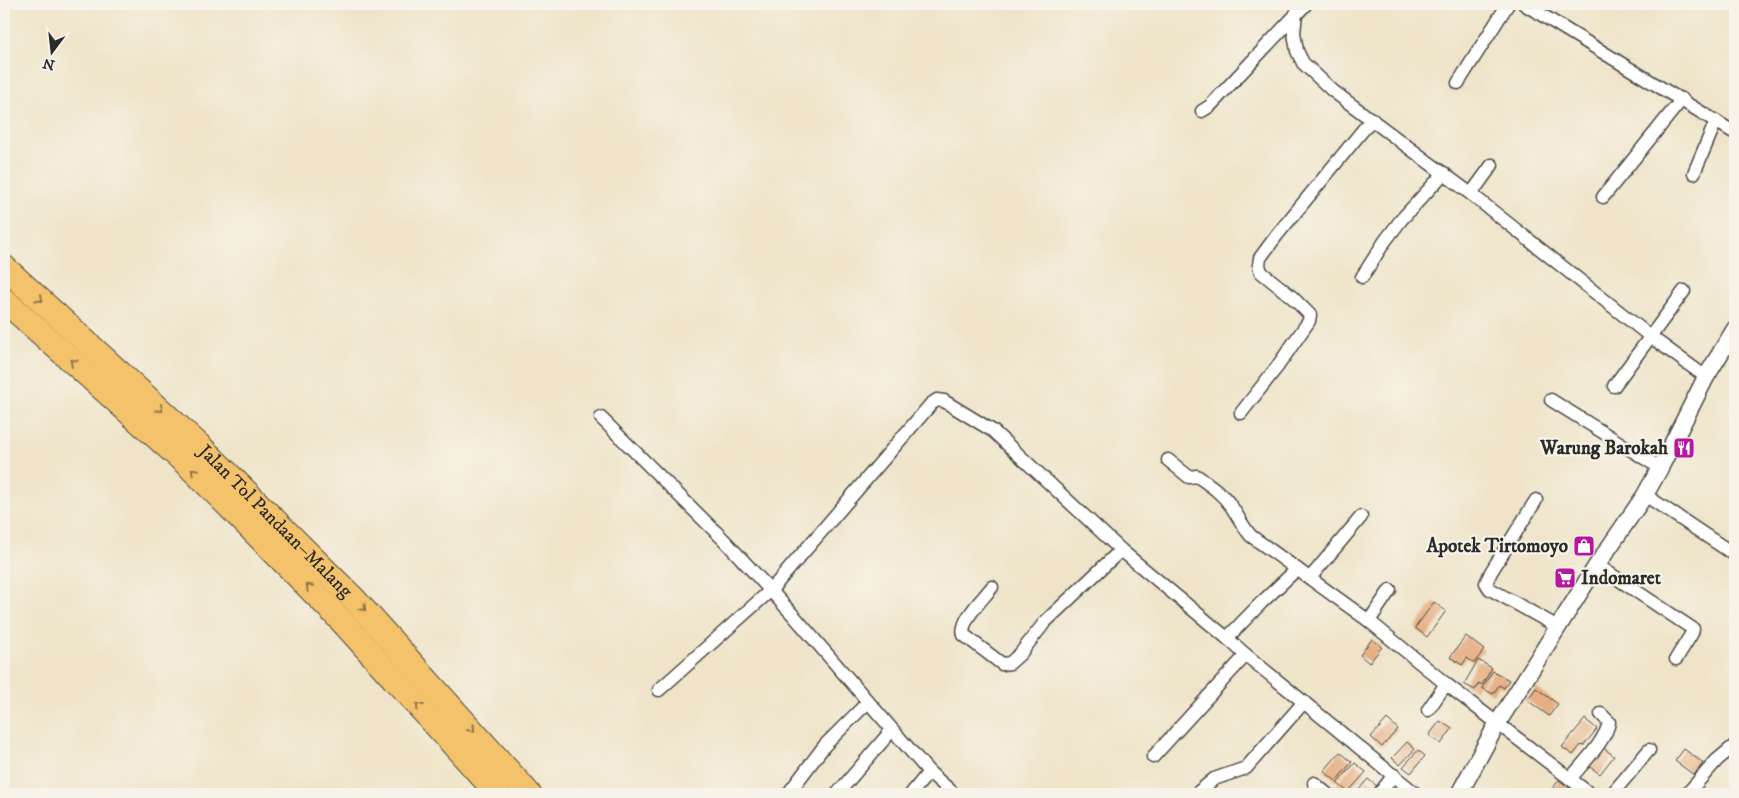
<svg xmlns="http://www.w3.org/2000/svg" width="1739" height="798" font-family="'IM FELL DW Pica',serif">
<rect width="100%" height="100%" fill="#f7f3e8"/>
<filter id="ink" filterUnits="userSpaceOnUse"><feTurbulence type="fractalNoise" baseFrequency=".02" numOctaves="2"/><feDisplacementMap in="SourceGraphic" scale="10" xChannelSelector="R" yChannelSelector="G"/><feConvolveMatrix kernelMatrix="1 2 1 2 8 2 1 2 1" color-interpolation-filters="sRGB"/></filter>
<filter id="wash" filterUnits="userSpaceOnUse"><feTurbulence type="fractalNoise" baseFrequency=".0096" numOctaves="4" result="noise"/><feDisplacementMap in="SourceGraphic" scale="20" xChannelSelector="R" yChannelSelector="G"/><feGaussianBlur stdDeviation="1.12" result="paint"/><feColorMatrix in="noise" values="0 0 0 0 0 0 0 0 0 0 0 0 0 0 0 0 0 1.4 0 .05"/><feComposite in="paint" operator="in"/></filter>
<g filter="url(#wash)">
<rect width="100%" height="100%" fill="#efe4c9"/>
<g id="blocks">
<g fill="#e6af82">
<path d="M1434,602L1446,611L1427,637L1415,628Z"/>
<path d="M1466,636L1484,650L1474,663L1467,658L1462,665L1450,657Z"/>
<path d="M1372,639L1382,647L1369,663L1360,655Z"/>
<path d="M1478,660L1492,668L1482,685L1479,683L1475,690L1464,684Z"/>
<path d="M1493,671L1509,680L1504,688L1499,685L1493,694L1482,688Z"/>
<path d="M1536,688L1558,704L1549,716L1527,700Z"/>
<path d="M1387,719L1398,729L1382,747L1371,737Z"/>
<path d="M1585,719L1597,729L1583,746L1581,745L1573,755L1562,747Z"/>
<path d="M1440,721L1452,729L1441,744L1429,735Z"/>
<path d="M1407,742L1415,749L1400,765L1392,758Z"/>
<path d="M1601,746L1614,756L1600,774L1587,765Z"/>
<path d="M1684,749L1703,763L1694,775L1675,761Z"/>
<path d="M1418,750L1425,756L1411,773L1403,767Z"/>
<path d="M1340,752L1352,762L1336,781L1324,771Z"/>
<path d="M1355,763L1366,772L1348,792L1337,783Z"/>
<path d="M1368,779L1378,787L1372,794H1355Z"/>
<path d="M1559,780L1572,790L1569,794H1548Z"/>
</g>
</g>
</g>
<g filter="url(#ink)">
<use href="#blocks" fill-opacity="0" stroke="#484743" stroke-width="1"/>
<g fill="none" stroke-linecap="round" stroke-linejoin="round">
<g stroke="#484743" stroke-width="15">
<g id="minor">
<path d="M1524,4L1735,133"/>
<path d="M1296,13L1294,33L1297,51L1303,63L1333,91L1471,194L1651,337L1706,377"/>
<path d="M1458,83L1508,4"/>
<path d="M1202,111L1210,106L1306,4"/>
<path d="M1694,173L1716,121"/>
<path d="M1471,194L1492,165"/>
<path d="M1603,197L1682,99"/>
<path d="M1362,277L1385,241L1401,220L1444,173"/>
<path d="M1614,386L1684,291"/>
<path d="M1551,400L1660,468"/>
<path d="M1241,413L1277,367L1309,321L1310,315L1292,297L1261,272L1259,265L1260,258L1277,235L1372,119"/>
<path d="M601,418L726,542L794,616L929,772L954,794"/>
<path d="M1168,460L1189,477L1197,476C1210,485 1222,493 1231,506C1238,516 1243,527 1251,536L1369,621L1446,684L1590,794"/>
<path d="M1645,495L1735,555"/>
<path d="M1536,500L1491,572L1486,583L1490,589L1558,627"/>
<path d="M1597,565L1693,629L1692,633L1676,659"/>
<path d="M1310,578L1361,517"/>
<path d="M992,587C984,598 959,621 964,635L1002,664L1010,663L1020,654L1045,622L1121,550"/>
<path d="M1369,621L1390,590"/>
<path d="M1227,638L1261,603L1297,569"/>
<path d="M659,690L771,590L931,404L937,400L944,401L993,431L1121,550L1227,638L1246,655L1416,794"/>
<path d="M1428,710L1446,684"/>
<path d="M1153,757L1246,655"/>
<path d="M1570,779C1582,764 1606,741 1609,722L1601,714"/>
<path d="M1314,783L1327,794"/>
<path d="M788,794L825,745L868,702"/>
<path d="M837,794L892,730"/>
<path d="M911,794L929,772"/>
<path d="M1196,794L1214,779L1246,768L1304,702"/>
<path d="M1379,794L1394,775"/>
<path d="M1612,794L1649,750"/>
<path d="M1687,794L1717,760L1735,745"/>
</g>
</g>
<g stroke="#484743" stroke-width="19">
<path id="tertiary" d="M1459,794L1497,724L1597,565L1645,495L1660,468L1706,377L1735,329"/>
</g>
<g stroke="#484743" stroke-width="26">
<g id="motorway">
<path id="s1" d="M4,267L201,447L354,599L529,794"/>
<path d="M4,300L190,467L339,618L498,794"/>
</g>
</g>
<use href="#minor" stroke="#fff" stroke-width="12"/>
<use href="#tertiary" stroke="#fff" stroke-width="16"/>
<use href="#motorway" stroke="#f3c26a" stroke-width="24"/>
</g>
<defs><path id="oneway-chevron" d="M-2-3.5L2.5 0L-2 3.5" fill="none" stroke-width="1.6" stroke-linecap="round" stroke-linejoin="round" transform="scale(1.25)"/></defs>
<g stroke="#8f764a">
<use href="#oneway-chevron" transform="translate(40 299) rotate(42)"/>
<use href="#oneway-chevron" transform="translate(73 362) rotate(-138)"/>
<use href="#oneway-chevron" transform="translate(160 409) rotate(42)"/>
<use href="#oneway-chevron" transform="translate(194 471) rotate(-135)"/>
<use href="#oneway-chevron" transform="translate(309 587) rotate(-135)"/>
<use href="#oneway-chevron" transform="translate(363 608) rotate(48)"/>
<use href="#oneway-chevron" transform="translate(419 706) rotate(-132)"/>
<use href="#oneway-chevron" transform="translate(472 729) rotate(48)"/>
</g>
</g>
<defs>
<g id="restaurant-square" transform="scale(1.125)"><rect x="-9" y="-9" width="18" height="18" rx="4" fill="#b5179e" stroke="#f7f3e8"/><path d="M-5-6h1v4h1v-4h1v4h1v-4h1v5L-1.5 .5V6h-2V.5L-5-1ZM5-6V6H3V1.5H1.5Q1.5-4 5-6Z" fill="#fff"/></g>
<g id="shop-square" transform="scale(1.125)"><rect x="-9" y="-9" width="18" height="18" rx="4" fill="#b5179e" stroke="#f7f3e8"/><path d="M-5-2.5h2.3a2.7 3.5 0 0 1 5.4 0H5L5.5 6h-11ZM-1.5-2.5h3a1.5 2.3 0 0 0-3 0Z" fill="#fff"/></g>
<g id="supermarket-square" transform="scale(1.125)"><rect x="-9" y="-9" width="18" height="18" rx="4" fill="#b5179e" stroke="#f7f3e8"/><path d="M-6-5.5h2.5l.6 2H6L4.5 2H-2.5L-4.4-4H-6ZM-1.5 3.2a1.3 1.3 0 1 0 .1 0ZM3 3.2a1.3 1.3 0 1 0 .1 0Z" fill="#fff"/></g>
</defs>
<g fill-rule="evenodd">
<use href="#restaurant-square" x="1684" y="448"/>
<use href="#shop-square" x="1584" y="546"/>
<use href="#supermarket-square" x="1565" y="578"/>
</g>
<g text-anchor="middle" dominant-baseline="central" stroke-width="4.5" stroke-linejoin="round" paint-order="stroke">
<g font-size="19" font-weight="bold" fill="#2b2b2b" stroke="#f7f3e8" text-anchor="end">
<text x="1668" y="448">Warung Barokah</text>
<text x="1568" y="546">Apotek Tirtomoyo</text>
<text x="1581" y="578" text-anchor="start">Indomaret</text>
</g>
<g font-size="19" fill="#2b2b2b" stroke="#f7f3e8">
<text stroke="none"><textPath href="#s1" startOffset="372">Jalan Tol Pandaan–Malang</textPath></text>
</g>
</g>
<rect width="1739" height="798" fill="none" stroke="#f7f3e8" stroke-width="20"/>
<g transform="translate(52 52) rotate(195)" stroke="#f7f3e8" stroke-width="4" paint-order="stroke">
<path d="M0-4L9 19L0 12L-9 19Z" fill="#2b2b2b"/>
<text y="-8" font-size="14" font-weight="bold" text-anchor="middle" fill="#2b2b2b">N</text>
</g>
</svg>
